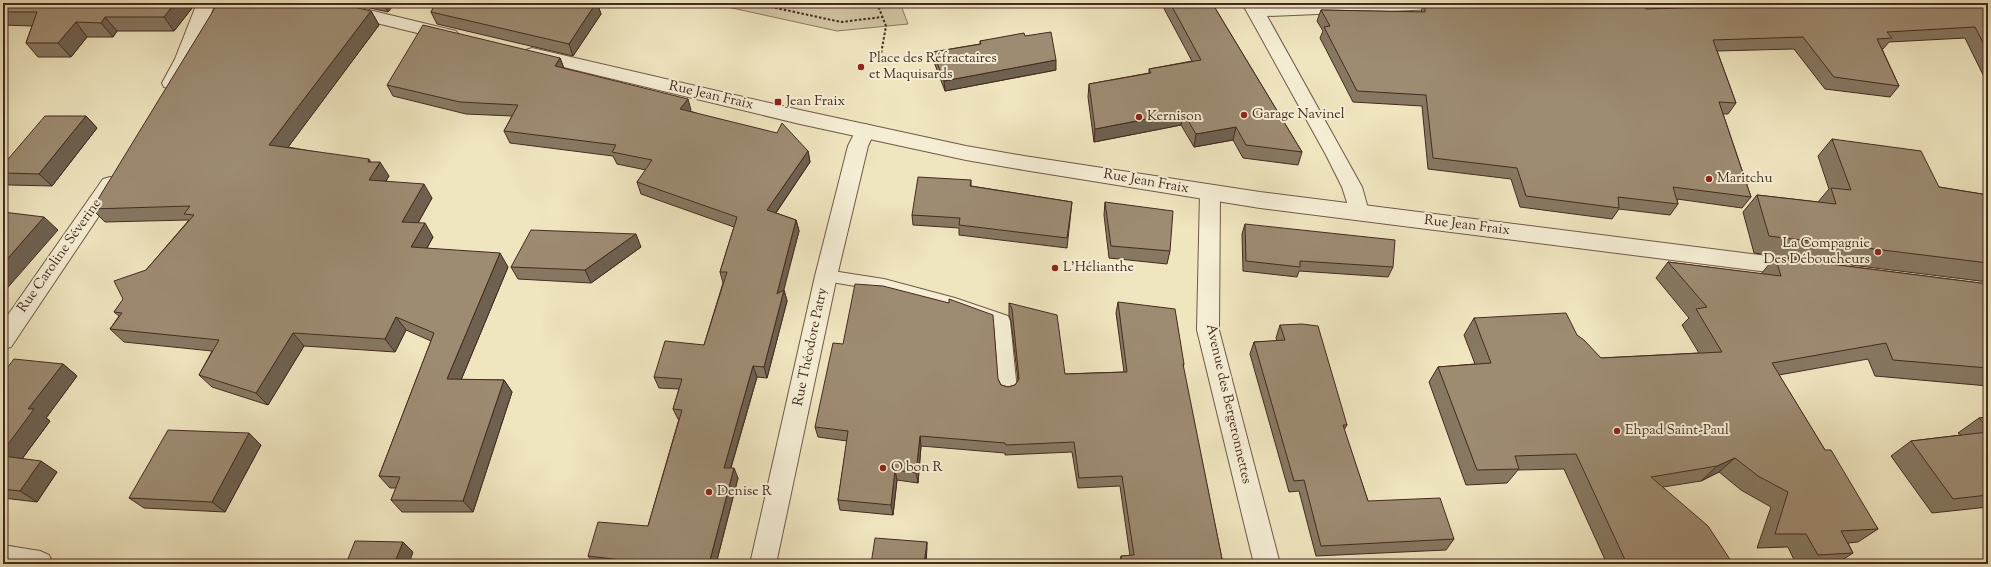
<svg xmlns="http://www.w3.org/2000/svg" width="1991" height="567" font-family="'Sorts Mill Goudy',serif">
<rect width="100%" height="100%" fill="#efe5bf"/>
<filter id="stains"><feTurbulence type="fractalNoise" baseFrequency=".005" numOctaves="4"/><feColorMatrix values="0 0 0 0 .2 0 0 0 0 .09 0 0 0 0 .02 0 0 0 .5 -.17"/></filter>
<radialGradient id="worn" r=".72"><stop offset=".6" stop-color="#630" stop-opacity="0"/><stop offset="1" stop-color="#630" stop-opacity=".3"/></radialGradient>
<path fill="#d2c5a4" stroke="#8c7862" d="M709,3H900L908,24L837,31Z"/>
<g fill="none" stroke-linecap="round" stroke-linejoin="round">
<g stroke="#705947" stroke-width="2">
<path id="service" d="M826,270L884,279L955,298L1008,316L1010,321L1017,390L1014,395L1008,397L1002,395L999,390L994,325L953,310L884,291L820,280L818,276L820,272Z"/>
</g>
<g stroke="#705947" stroke-width="2">
<g id="minor">
<path d="M197,3H215C204,32 194,61 178,87L171,89L164,87L162,83L175,59Z"/>
<path d="M1242,3H1260L1261,5L1310,3H1445L1442,7L1436,9L1267,16L1362,187L1369,212L1366,218L1359,220L1352,218L1342,187L1326,155Z"/>
<path d="M865,124L872,126L875,131L868,146L837,276L776,564H750L815,276L848,146L858,126Z"/>
<path d="M110,177L117,179L120,184L117,189L11,347L3,349V322L103,179Z"/>
<path d="M1210,185L1217,188L1220,193L1219,330L1280,564H1254L1197,330L1200,193L1203,188Z"/>
<path d="M3,545L40,551L49,555L53,564H3Z"/>
</g>
</g>
<g stroke="#705947" stroke-width="2">
<g id="tertiary">
<path d="M308,3H340L456,31L459,35L456,39L450,41L311,7Z"/>
<path d="M532,48L800,110L966,146L1024,156L1260,192L1799,260L1807,262L1810,268L1807,274L1799,276L1260,208L1024,170L966,160L800,124L526,58L523,54L526,50Z"/>
</g>
</g>
<g stroke="#452a1f" stroke-width="2" stroke-dasharray="2.5 2" stroke-linecap="butt">
<path d="M753,3L841,22L882,17"/>
<path d="M877,3L886,26L881,54"/>
</g>
<use href="#service" fill="#f5eed5" fill-rule="evenodd"/>
<use href="#minor" fill="#f5eed5" fill-rule="evenodd"/>
<use href="#tertiary" fill="#f5eed5" fill-rule="evenodd"/>
</g>
<g fill="#877862" stroke="#452a1f">
<path d="M3,3H196L174,31H117L113,37H87L71,57H38L26,43L32,26L3,25Z"/>
<path d="M348,3H395L388,12Z"/>
<path d="M436,3H597L601,14L573,56L437,24L431,12Z"/>
<path d="M1161,3H1212L1302,152L1298,165L1243,158L1233,140L1194,147L1181,125L1094,142L1088,97L1089,84L1149,73V69L1192,61Z"/>
<path d="M1424,3H1566L1567,6L1646,9L1737,6L1739,3H1988V85L1965,38L1889,42L1883,49H1882L1899,86L1890,97L1825,89L1794,49L1717,51L1736,103L1728,114H1723L1751,197L1742,208L1677,199L1678,204L1670,215L1619,209L1612,219L1520,207L1511,179L1428,169L1422,106L1353,102L1320,38L1323,31L1317,21L1321,10L1421,12Z"/>
<path d="M371,11L379,25L288,147L371,162L389,176L386,181L432,198L418,223L433,237L427,248L508,267L461,380H504L512,392L473,512H402L391,500L396,488H390L379,476L431,341L406,330L395,352L304,346L268,405L212,387L199,375L212,351L124,342L110,329L119,316L114,312L146,270L189,220L105,222L92,209Z"/>
<path d="M1025,36L1056,70L945,91L934,62L933,52L980,44V41Z"/>
<path d="M560,58L564,68L691,110L690,111L808,151L810,162L776,213L796,220L799,231L783,290H784L787,301L767,378L757,377L731,468L738,478L716,564H594L588,556L648,526L679,419H678L673,409L679,389L659,388L654,377L704,345L723,283L720,272L734,227L641,194L637,182L646,170L617,164L613,156L510,143L504,131L512,116L466,114L393,96L387,85Z"/>
<path d="M86,116L97,128L52,186L9,185L3,180V165Z"/>
<path d="M1832,139L1939,187L1988,195V282L1754,253L1743,212L1757,195L1818,202L1829,189L1818,156Z"/>
<path d="M971,180V186L1072,202L1067,248L959,235V228L913,225L912,215Z"/>
<path d="M1105,202L1170,251L1167,264L1109,258L1104,215Z"/>
<path d="M1245,224L1393,267L1388,277L1299,271L1297,277L1243,271L1242,234Z"/>
<path d="M641,247L591,283L518,279L511,267Z"/>
<path d="M1775,257L1988,284V386L1875,376L1868,359L1779,375L1825,450L1878,529L1858,542L1848,543L1853,553L1836,564H1796L1788,547L1757,548L1771,507L1741,490L1719,472L1701,481L1663,487L1733,564H1607L1564,469L1518,470L1507,483L1466,485L1429,382L1438,367L1475,364L1464,335L1474,318L1577,335L1601,358L1699,353L1682,325L1689,318L1656,278L1668,262L1761,274Z"/>
<path d="M1118,302L1184,364L1183,368L1223,564H1119L1121,556H1130L1120,486L1078,488L1072,452L1005,455V453L921,446L918,483L897,480L893,515L840,510L838,500L847,441L818,437L815,427L998,379L1001,385L1008,387L1015,385L1018,381L1011,321L1009,315V303L1065,374L1124,372L1116,313Z"/>
<path d="M1280,325L1347,425L1344,430L1368,501L1454,539L1446,550L1316,556L1299,491L1289,492L1250,354L1254,342L1277,341L1276,338Z"/>
<path d="M63,364L77,376L46,418L50,421L22,459L57,472L37,502L3,498V373Z"/>
<path d="M1988,417V507L1932,513L1891,456L1911,441L1961,435L1958,433L1979,418Z"/>
<path d="M261,445L225,512L144,508L129,498Z"/>
</g>
<g fill="#6e6150" stroke="#452a1f">
<path d="M175,3H196L174,31L164,17Z"/>
<path d="M383,3H395L388,12Z"/>
<path d="M596,3H597L601,14L573,56L569,44Z"/>
<path d="M371,11L379,25L280,158L269,145Z"/>
<path d="M105,17L117,31L113,37L101,23Z"/>
<path d="M76,22L87,37L71,57L58,43Z"/>
<path d="M560,58L564,69L555,66Z"/>
<path d="M1056,60V70L945,91L944,81Z"/>
<path d="M688,99L691,110L683,120L680,109Z"/>
<path d="M1183,112L1181,125L1094,142L1095,129Z"/>
<path d="M86,116L97,128L52,186L39,174Z"/>
<path d="M1236,127L1233,140L1194,147L1196,134Z"/>
<path d="M808,151L810,162L770,221L767,210Z"/>
<path d="M369,159L376,170L380,162L389,176L378,193L369,180L368,162Z"/>
<path d="M424,184L432,198L411,235L402,222Z"/>
<path d="M44,217L58,230L3,293V264Z"/>
<path d="M796,220L799,231L780,305L777,294Z"/>
<path d="M425,223L433,237L420,260L411,247Z"/>
<path d="M636,234L641,247L591,283L585,270Z"/>
<path d="M500,253L508,267L456,392L447,379Z"/>
<path d="M784,290L787,301L767,378L764,367Z"/>
<path d="M396,317L406,330L395,352L385,339Z"/>
<path d="M293,333L304,346L268,405L256,393Z"/>
<path d="M63,364L77,376L46,418L50,421L16,467L3,459V451L28,409Z"/>
<path d="M753,366L757,377L728,477L724,468Z"/>
<path d="M504,380L512,392L473,512L463,501Z"/>
<path d="M249,433L261,445L225,512L212,502Z"/>
<path d="M920,436L921,446L918,483L916,473Z"/>
<path d="M1735,458L1719,472L1701,481L1717,466Z"/>
<path d="M41,461L57,472L37,502L20,491Z"/>
<path d="M734,468L738,478L716,564H709Z"/>
<path d="M895,470L897,480L893,515L891,505Z"/>
<path d="M403,542L413,552L409,564H394Z"/>
<path d="M927,542V548L926,564H924Z"/>
</g>
<g fill="#9d8b72" stroke="#452a1f">
<path d="M3,3H175L164,17H105L101,23L76,22L58,43H26L37,12H3Z"/>
<path d="M218,3H336L371,11L269,145L369,159L368,162H380L369,180L424,184L402,222L425,223L411,247L500,253L447,379L504,380L463,501L391,500L400,477L379,476L434,333L396,317L385,339L293,333L256,393L199,375L219,340L110,329L122,313L114,312L123,299L114,281L146,270L194,215L184,214L190,206L92,209Z"/>
<path d="M436,3H596L569,44L431,12Z"/>
<path d="M1170,3H1212L1302,152L1246,145L1236,127L1196,134L1183,112L1095,129L1089,84L1151,73L1149,69L1201,60Z"/>
<path d="M1425,3H1566L1567,6L1630,3L1643,4L1646,9L1743,6L1740,3H1988V52L1975,27L1887,32L1892,38L1877,39L1899,86L1834,77L1803,37L1713,40L1736,103L1719,102L1751,197L1673,187L1678,204L1618,197L1619,208L1526,196L1517,168L1433,158L1426,95L1357,91L1324,27L1330,26L1321,10L1425,12Z"/>
<path d="M423,25L560,58L555,66L688,99L680,109L777,133L782,123L808,151L767,210L796,220L777,294L784,290L764,367L753,366L724,468H734L709,564H638L639,562L588,556L598,522L648,526L682,410L673,409L682,379L654,377L665,341L704,345L727,272H720L737,217L637,182L652,160L612,152L616,145L504,131L518,105L460,102L387,85Z"/>
<path d="M1051,32L1056,60L944,81L933,52L981,44L980,41L1024,33L1025,36Z"/>
<path d="M45,116H86L39,174L3,173V165Z"/>
<path d="M1832,139L1921,151L1939,187L1988,195V263L1769,236L1757,195L1836,204L1831,188L1851,190Z"/>
<path d="M918,177L971,180L970,186L1072,202L1067,238L959,225L960,218L912,215Z"/>
<path d="M1105,202L1173,211L1170,251L1111,246Z"/>
<path d="M3,212L44,217L3,264Z"/>
<path d="M1245,224L1395,240L1393,267L1300,261V267L1246,261Z"/>
<path d="M531,230L636,234L585,270L511,267Z"/>
<path d="M1775,257L1988,284V368L1893,360L1886,343L1772,363L1825,450H1831L1878,529L1841,531L1853,553L1818,555L1806,534H1775L1788,492L1758,476L1735,458L1717,466L1651,477L1708,526L1733,564H1627L1576,454L1515,456L1519,469L1477,470L1438,367L1491,363L1474,318L1566,313L1577,335L1584,340L1601,358L1722,352L1696,309L1707,307L1668,262L1781,276Z"/>
<path d="M855,284L883,286L949,303V299L993,315L998,379L1001,385L1008,387L1015,385L1019,379L1012,309L1009,303L1057,315L1065,374L1127,372L1118,302L1175,309L1184,364H1183L1223,564H1122L1121,556L1134,555L1122,476L1079,478L1074,442L1006,445L1005,443L920,436L916,473L895,470L891,505L838,500L848,431L815,427L833,343L843,344Z"/>
<path d="M1302,324L1318,326L1347,425H1343L1368,501L1440,498L1454,539L1321,546L1304,480L1294,481L1254,342L1285,340L1280,325Z"/>
<path d="M14,359L63,364L28,409H34L3,451V373Z"/>
<path d="M1988,417V428L1979,418Z"/>
<path d="M168,430L249,433L212,502L129,498Z"/>
<path d="M1988,432V495L1953,499L1911,441Z"/>
<path d="M3,456L41,461L20,491L3,489Z"/>
<path d="M875,538L927,542L924,564H871Z"/>
<path d="M355,541L403,542L394,564H346Z"/>
</g>
<g fill="#8f2418" stroke="#f5eed5" stroke-width="1.5">
<circle cx="861" cy="67" r="4"/>
<rect x="774" y="98" width="8" height="8" rx="2"/>
<circle cx="1244" cy="115" r="4"/>
<circle cx="1139" cy="117" r="4"/>
<circle cx="1709" cy="179" r="4"/>
<circle cx="1878" cy="252" r="4"/>
<circle cx="1055" cy="268" r="4"/>
<circle cx="1617" cy="431" r="4"/>
<circle cx="883" cy="468" r="4"/>
<circle cx="709" cy="492" r="4"/>
</g>
<g text-anchor="middle" dominant-baseline="central" stroke-width="4" stroke-linejoin="round" paint-order="stroke">
<g font-size="14" fill="#452a1f" stroke="#f5eed5" text-anchor="start">
<text x="869" y="59">Place des Réfractaires<tspan x="869" dy="16">et Maquisards</tspan></text>
<text x="786" y="102">Jean Fraix</text>
<text x="1252" y="115">Garage Navinel</text>
<text x="1147" y="117">Kernison</text>
<text x="1717" y="179">Maritchu</text>
<text x="1870" y="244" text-anchor="end">La Compagnie<tspan x="1870" dy="16">Des Déboucheurs</tspan></text>
<text x="1063" y="268">L'Hélianthe</text>
<text x="1625" y="431">Ehpad Saint-Paul</text>
<text x="891" y="468">O bon R</text>
<text x="717" y="492">Denise R</text>
</g>
<g font-size="14" fill="#452a1f" stroke="#f5eed5">
<text transform="translate(711 96) rotate(13)">Rue Jean Fraix</text>
<text transform="translate(1146 182) rotate(10)">Rue Jean Fraix</text>
<text transform="translate(1467 226) rotate(7)">Rue Jean Fraix</text>
<text transform="translate(60 256) rotate(-55)">Rue Caroline Séverine</text>
<text transform="translate(811 347) rotate(-78)">Rue Théodore Patry</text>
<text transform="translate(1228 404) rotate(77)">Avenue des Bergeronnettes</text>
</g>
</g>
<rect width="1991" height="567" fill="none" stroke="#efe5bf" stroke-width="16"/>
<rect x="4" y="4" width="1983" height="559" fill="none" stroke="#452a1f" stroke-width="2"/>
<rect x="8" y="8" width="1975" height="551" fill="none" stroke="#452a1f"/>
<rect width="100%" height="100%" filter="url(#stains)"/>
<rect width="100%" height="100%" fill="url(#worn)"/>
</svg>
